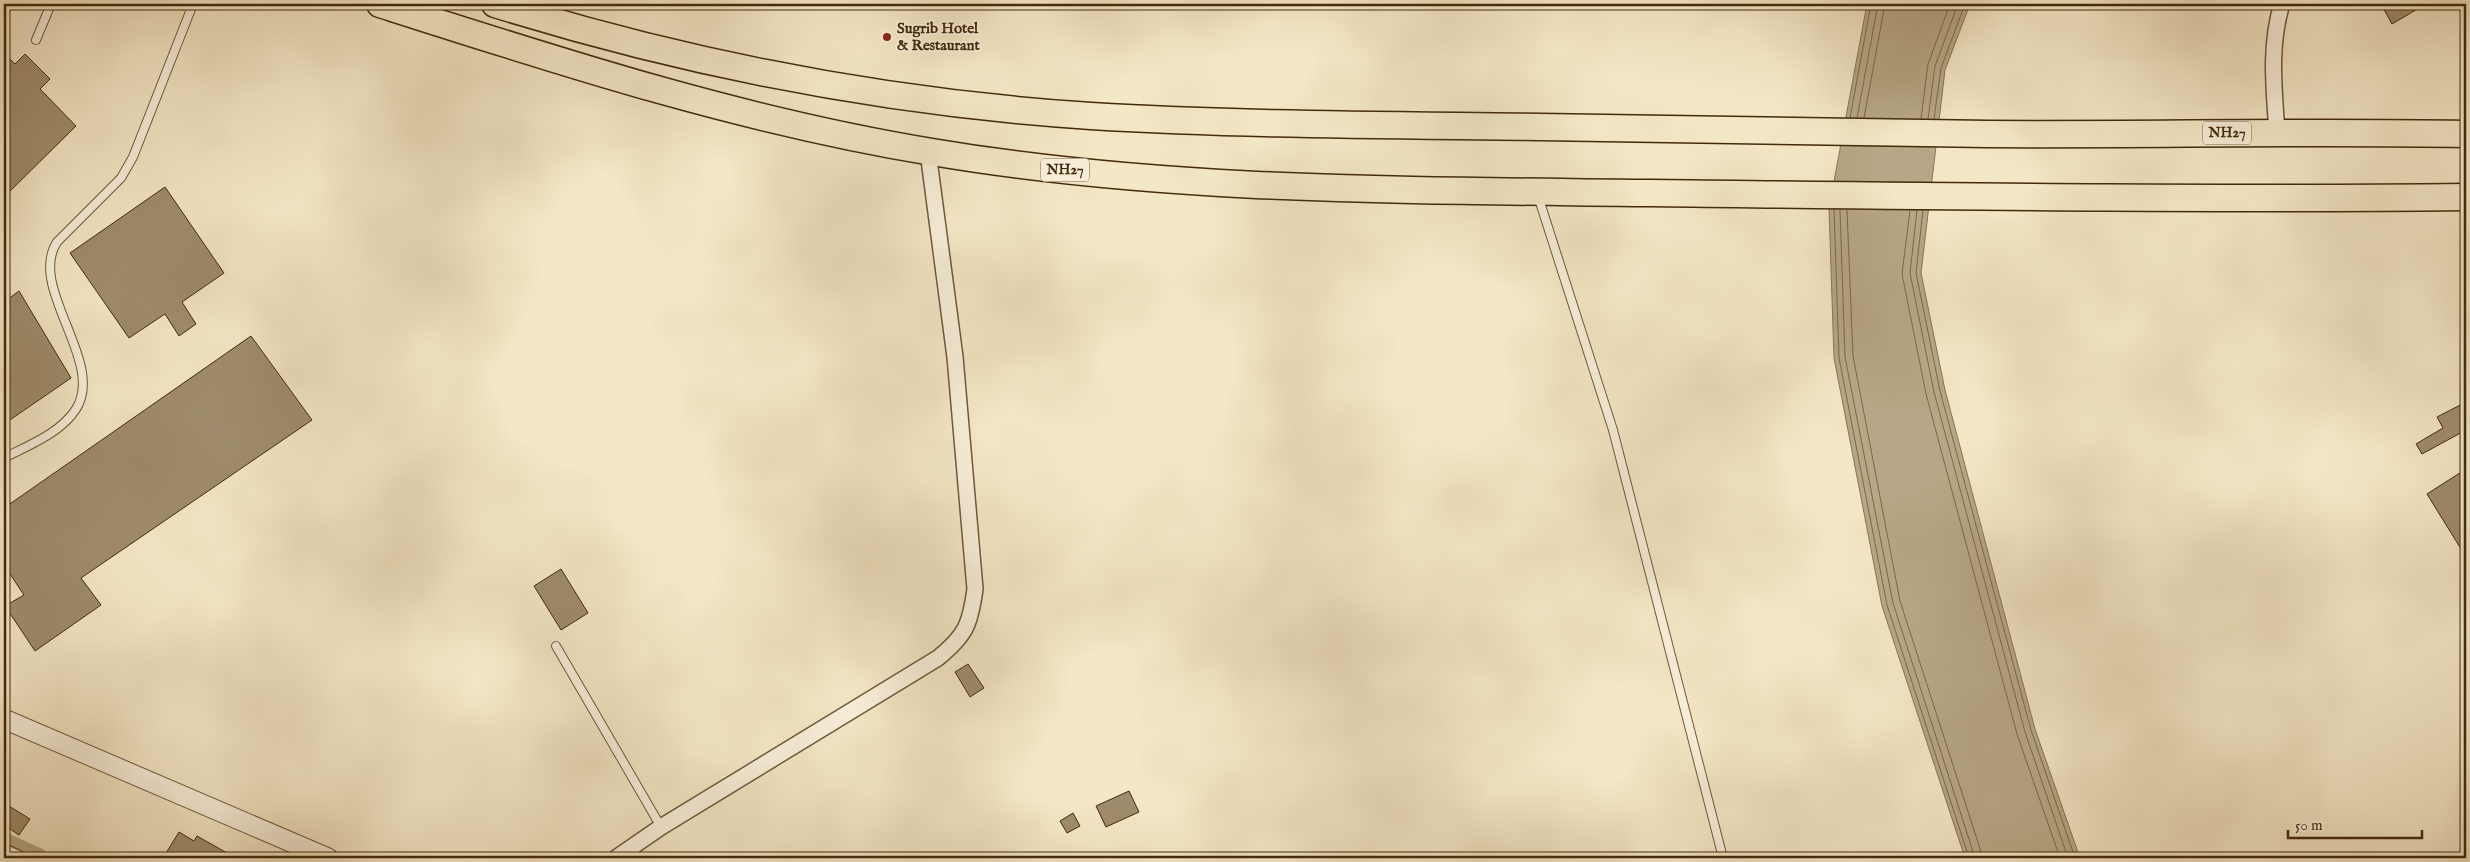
<svg xmlns="http://www.w3.org/2000/svg" width="2470" height="862" font-family="'IM FELL English',serif">
<rect width="100%" height="100%" fill="#f4e7c6"/>
<filter id="stains"><feTurbulence type="fractalNoise" baseFrequency=".004" numOctaves="4"/><feColorMatrix values="0 0 0 0 .2 0 0 0 0 .09 0 0 0 0 .02 0 0 0 .5 -.17"/></filter>
<radialGradient id="worn" r=".72"><stop offset=".6" stop-color="#630" stop-opacity="0"/><stop offset="1" stop-color="#630" stop-opacity=".3"/></radialGradient>
<path fill="#b7a786" stroke="#887555" d="M1867,4H1970L1945,70L1921,273L1945,390L2035,729L2080,858H1965L1882,606L1834,358L1829,208Z"/>
<g fill="none" stroke-linecap="round" stroke-linejoin="round">
<g stroke="#7c6848" stroke-width="1">
<path d="M1850,118L1871,4"/>
<path d="M1857,118L1878,4"/>
<path d="M1864,118L1885,4"/>
<path d="M1921,119L1928,64L1950,4"/>
<path d="M1928,119L1935,66L1958,4"/>
<path d="M1934,119L1941,68L1965,4"/>
<path d="M1834,209L1839,358L1887,605L1969,858"/>
<path d="M1840,210L1845,357L1893,603L1975,858"/>
<path d="M1847,210L1853,356L1900,601L1983,858"/>
<path d="M1910,210L1902,274L1926,394L2017,734L2060,858"/>
<path d="M1917,210L1910,273L1934,392L2025,732L2068,858"/>
<path d="M1923,210L1916,273L1940,391L2031,730L2075,858"/>
</g>
<path stroke="#b7a786" stroke-width="19" d="M4,842L39,858"/>
</g>
<g fill="#9f8c6c" stroke="#422a0b">
<path d="M2381,4H2426L2392,24Z"/>
<path d="M4,53L15,64L25,54L50,79L40,89L76,126L4,197Z"/>
<path d="M165,187L224,273L182,302L196,324L179,336L165,314L129,338L70,253Z"/>
<path d="M19,291L71,378L4,424V302Z"/>
<path d="M251,336L312,420L81,578L101,605L35,651L5,606L24,595L4,565V508Z"/>
<path d="M2466,402V430L2422,454L2416,444L2443,428L2437,417Z"/>
<path d="M2466,469V557L2427,494Z"/>
<path d="M561,569L588,613L561,630L534,586Z"/>
<path d="M968,664L984,688L970,697L955,672Z"/>
<path d="M1129,791L1139,812L1106,827L1096,806Z"/>
<path d="M4,803L30,819L19,835L4,825Z"/>
<path d="M1073,813L1080,826L1067,833L1060,821Z"/>
<path d="M179,832L194,841L197,836L236,858H163Z"/>
</g>
<g fill="none" stroke-linecap="round" stroke-linejoin="round">
<g stroke="#6e593a" stroke-width="10">
<g id="service">
<path d="M36,40L51,4"/>
<path d="M1538,196L1613,430L1723,858"/>
<path d="M4,458C27,446 61,433 76,409C106,362 27,288 57,242L121,178L133,157L193,4"/>
<path d="M556,646L661,827"/>
</g>
</g>
<g stroke="#6e593a" stroke-width="18">
<g id="minor">
<path d="M2277,132C2274,89 2269,45 2282,4"/>
<path d="M4,852L17,858"/>
<path d="M616,858L661,827L938,658C966,635 970,625 975,589L955,357L928,152"/>
</g>
</g>
<g stroke="#6e593a" stroke-width="21">
<path id="tertiary" d="M4,719L328,858"/>
</g>
<g stroke="#422a0b" stroke-width="29">
<g id="trunk">
<path d="M380,4C561,62 743,121 932,152C1169,192 1411,190 1650,193C1922,196 2194,200 2466,197"/>
<path d="M495,4C688,64 890,103 1091,116C1241,125 1390,125 1540,127C1689,129 1838,133 1988,134C2147,135 2307,131 2466,134"/>
</g>
</g>
<use href="#service" stroke="#f8efda" stroke-width="8"/>
<use href="#minor" stroke="#f8efda" stroke-width="15"/>
<use href="#tertiary" stroke="#f8efda" stroke-width="19"/>
<use href="#trunk" stroke="#f4e7c6" stroke-width="26"/>
</g>
<circle fill="#8f2418" stroke="#f8efda" stroke-width="2" cx="887" cy="37" r="5"/>
<g text-anchor="middle" dominant-baseline="central" stroke-width="4" stroke-linejoin="round" paint-order="stroke">
<g fill="#f8efda" stroke="#796549" stroke-width="1">
<rect x="2203" y="121.5" width="48" height="23" rx="4"/>
<rect x="1041" y="158.5" width="48" height="23" rx="4"/>
</g>
<g font-size="14" font-weight="bold" fill="#422a0b">
<text x="2227" y="133">NH27</text>
<text x="1065" y="170">NH27</text>
</g>
<g font-size="15" font-weight="bold" fill="#422a0b" stroke="#f8efda" text-anchor="start">
<text x="897" y="28">Sugrib Hotel<tspan x="897" dy="17">&amp; Restaurant</tspan></text>
</g>
</g>
<rect width="2470" height="862" fill="none" stroke="#f4e7c6" stroke-width="20"/>
<rect x="5" y="5" width="2460" height="852" fill="none" stroke="#422a0b" stroke-width="2.5"/>
<rect x="10" y="10" width="2450" height="842" fill="none" stroke="#422a0b"/>
<path d="M2288 830v8h134v-8" fill="none" stroke="#422a0b" stroke-width="2.5"/>
<text x="2295" y="830" font-size="15" fill="#422a0b" stroke="#f8efda" stroke-width="4" paint-order="stroke">50 m</text>
<rect width="100%" height="100%" filter="url(#stains)"/>
<rect width="100%" height="100%" fill="url(#worn)"/>
</svg>
